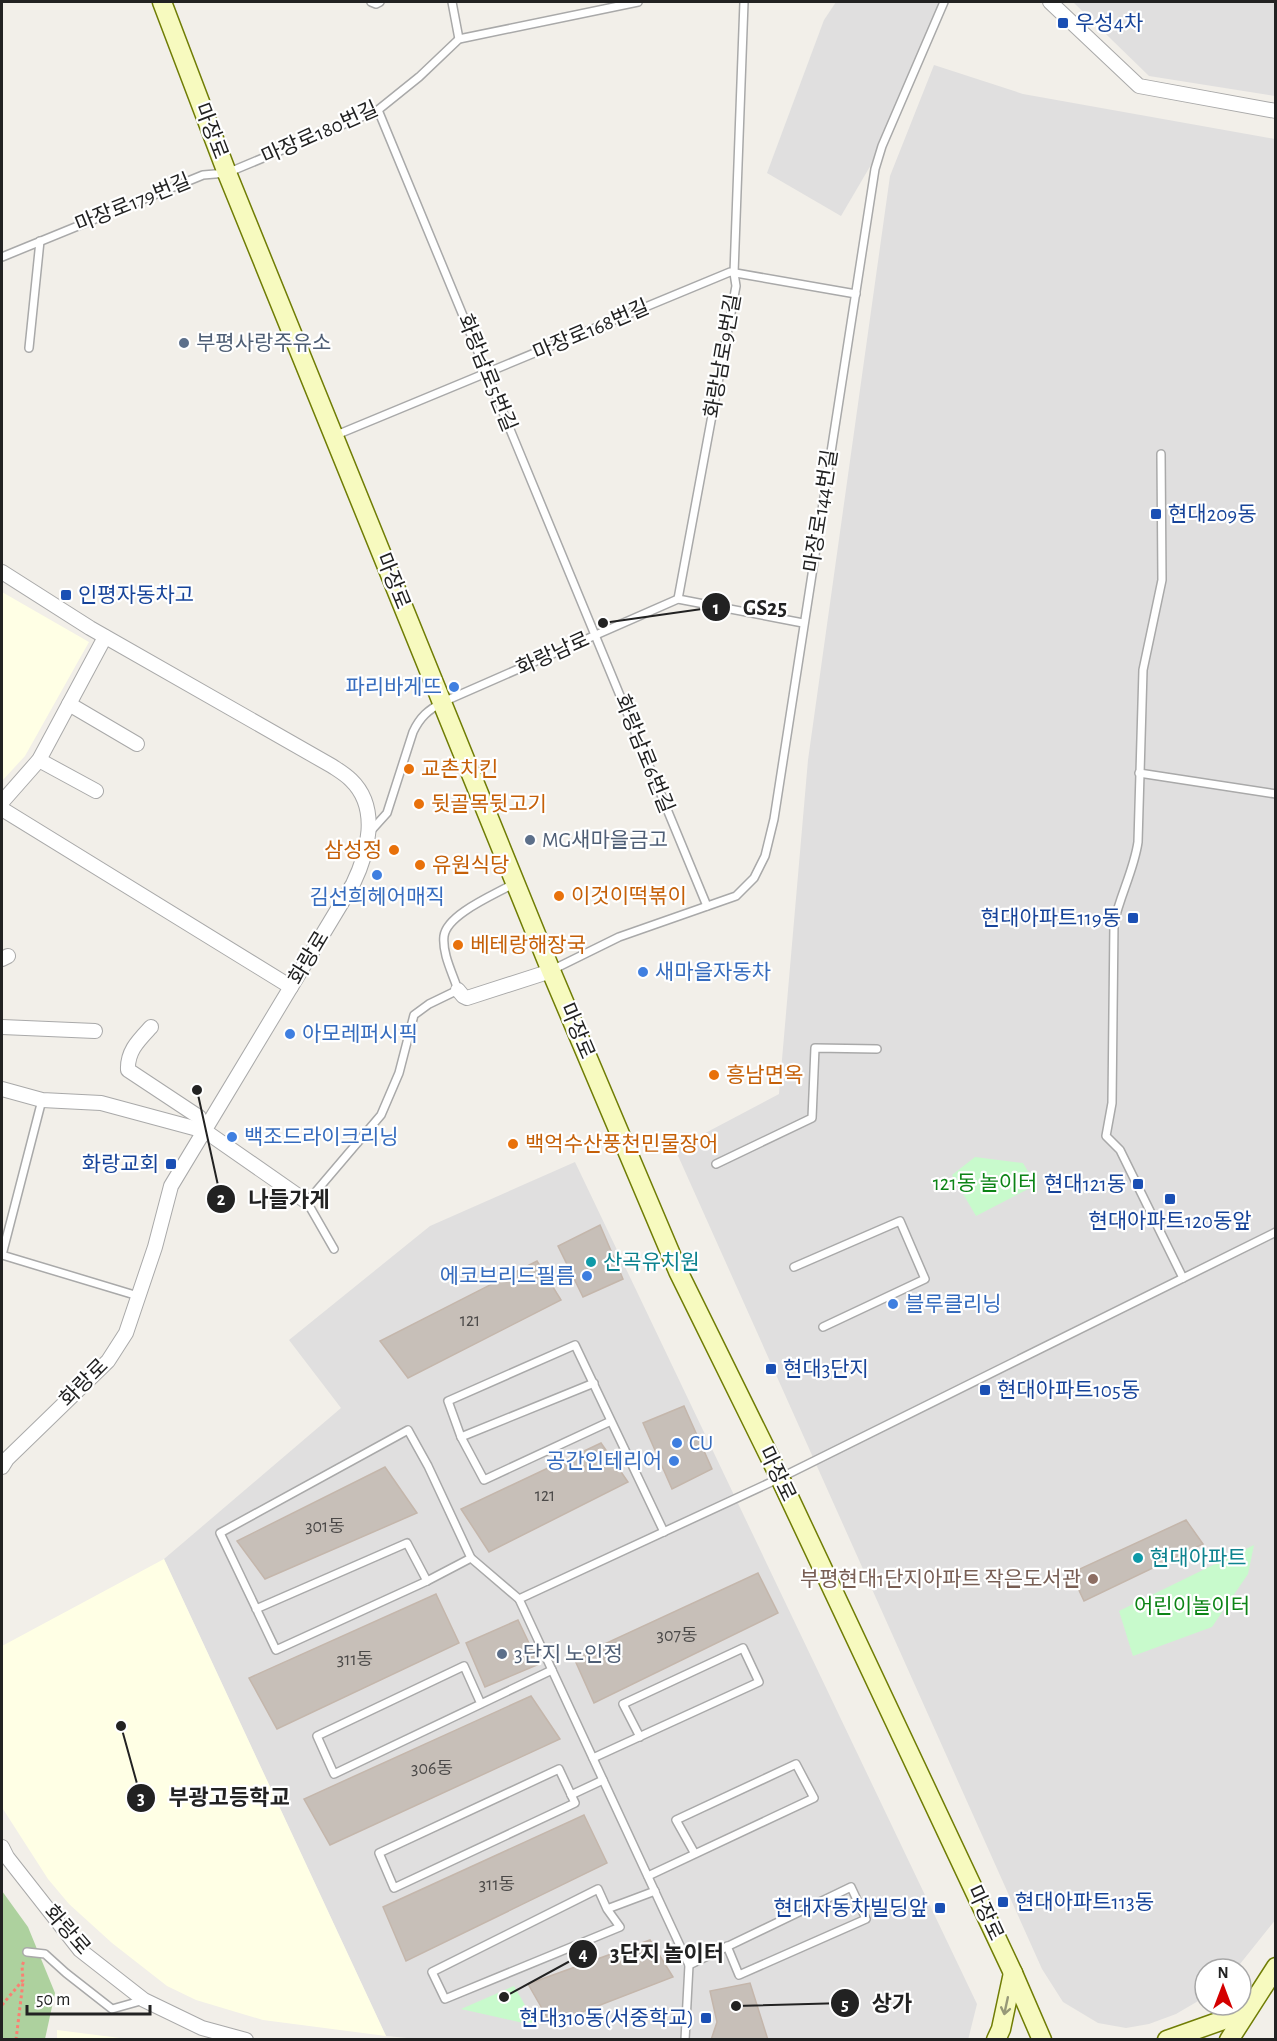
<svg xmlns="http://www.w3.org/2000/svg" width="1277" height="2041" font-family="'Alegreya Sans','Noto Sans KR',sans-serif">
<rect width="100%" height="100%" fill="#f2efe9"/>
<g fill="#e0dfdf">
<path d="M836,2H944L882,146L841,216L767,173L824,20Z"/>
<path d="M1073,2H1275V96L1149,76Z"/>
<path d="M934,65L1023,94L1275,139L1276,1919L1236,1969H1205V1997L1176,2014L1149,2024L1126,2028L1098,2023L1063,2002L1042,1969L675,1149L779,1094L808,760L890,176Z"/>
<path d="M575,1162L977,2004L968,2040H429L386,2036L164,1559L341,1408L289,1340L430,1226Z"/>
</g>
<g fill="#ffffe5">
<path d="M2,592L89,642L25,756L2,781Z"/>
<path d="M164,1559L386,2036L263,2020L196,2000L167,1986L112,1943L69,1904L48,1879L3,1809L2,1805V1646Z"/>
<path d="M57,2030L128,2039H57Z"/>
</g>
<path fill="#add19e" d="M2,1891L28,1927L55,1993L45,2039H2Z"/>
<g fill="#c8facc">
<path d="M975,1157L1023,1163L1036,1185L976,1216L952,1175Z"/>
<path d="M1254,1545L1248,1574L1212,1627L1133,1656L1119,1611Z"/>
<path d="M514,1986L537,2026L461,2009Z"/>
</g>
<g fill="#c7bfb8" stroke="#c4b6ab" stroke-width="1.5">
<path d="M600,1225L623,1279L583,1297L558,1246Z"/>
<path d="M537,1261L561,1300L408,1378L380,1341Z"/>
<path d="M684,1406L712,1469L672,1489L643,1423Z"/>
<path d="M601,1443L628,1482L489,1552L461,1509Z"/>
<path d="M385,1467L417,1513L265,1579L237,1541Z"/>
<path d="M1186,1520L1203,1544L1084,1601L1071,1573Z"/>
<path d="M758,1573L778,1613L594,1703L574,1658Z"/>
<path d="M436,1594L459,1643L277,1729L249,1678Z"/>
<path d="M518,1620L539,1664L485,1687L466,1643Z"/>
<path d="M531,1696L560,1739L330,1845L304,1799Z"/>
<path d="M584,1815L607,1863L406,1961L383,1907Z"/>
<path d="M650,1940L673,1977L551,2024L528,1984Z"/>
<path d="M750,1983L768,2040H711L717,2022L710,1991Z"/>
</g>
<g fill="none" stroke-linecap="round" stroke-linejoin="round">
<g stroke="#a9a9a9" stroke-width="10">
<g id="lane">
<path d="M371,2L376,4L380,2"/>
<path d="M452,2L459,39"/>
<path d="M378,110L707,906"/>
<path d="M2,257L203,175L227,173L378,110L419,77L459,39L638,2"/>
<path d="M29,348L40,241"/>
<path d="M334,436L730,272L856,294"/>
<path d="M1161,454L1162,580L1143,670L1138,842C1134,870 1120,895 1114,923L1112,1103L1106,1136L1120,1150L1183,1278"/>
<path d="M678,599L736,286L734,273L744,2"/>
<path d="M1139,773L1276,794"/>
<path d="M369,833L387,813L413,732C420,717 428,710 443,702L678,599L803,623"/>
<path d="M552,970L619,937L736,896L754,878L765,856L774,819L875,169L882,146L944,2"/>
<path d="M716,1164L812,1118L815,1048L877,1049"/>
<path d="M334,1249L307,1202L381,1115L399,1073L414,1015L429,1004L458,990C453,974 442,954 444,936C447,914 496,894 513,884"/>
<path d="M2,1255L42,1100"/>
<path d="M2,1255L138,1296"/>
<path d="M794,1267L900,1221L925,1279L823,1327"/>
<path d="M611,1421L484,1480L461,1437L448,1401L575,1345L664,1532"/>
<path d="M461,1437L594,1383"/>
<path d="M427,1581L471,1558"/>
<path d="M256,1609L407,1543L427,1581L276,1650L220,1533L408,1430L428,1466L471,1558L519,1599"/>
<path d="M481,1704L464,1666L317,1736L334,1774L552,1670"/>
<path d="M593,1758L759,1682L743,1648L623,1704L640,1737"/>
<path d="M559,1769L575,1803L394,1888L379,1853Z"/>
<path d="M571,1795L603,1780"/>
<path d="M648,1876L814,1798L796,1764L676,1820L695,1854"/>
<path d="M607,1909L620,1927L445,1999L432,1972L598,1889L607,1909L655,1891"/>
<path d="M27,1952L45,1954L66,1973L112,2009L144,2000"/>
<path d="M689,1965L851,1887L866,1919L739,1975L727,1946"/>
<path d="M685,2040L689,1965L519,1599L780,1478L1276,1232"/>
</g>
</g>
<g stroke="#a9a9a9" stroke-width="16">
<g id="street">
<path d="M1050,2L1139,86L1276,111"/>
<path d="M2,572L90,628L332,766C338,770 345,774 351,780C380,808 368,853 353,884L171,1186L155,1247L126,1333L108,1361L7,1459L2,1467"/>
<path d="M69,704L137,744"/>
<path d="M39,760L96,791"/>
<path d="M2,802L39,760L105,637"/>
<path d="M2,809L291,987"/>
<path d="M2,959L8,956"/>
<path d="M458,990L463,996L467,998L551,971"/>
<path d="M2,1027L95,1031"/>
<path d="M151,1027C139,1040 127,1051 128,1070L199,1117L205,1131L307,1202"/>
<path d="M2,1089L42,1100L101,1103L205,1131"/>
<path d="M2,1847L7,1857L80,1950L144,2000L202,2028L246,2040"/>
</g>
</g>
<g stroke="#707d05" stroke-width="21">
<g id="secondary">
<path d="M162,2L227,173L551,971L678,1271L780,1478L1013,1973L1042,2040"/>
<path d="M996,2040L1001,2029L1013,1973"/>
<path d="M1167,2040L1246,2012"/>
<path d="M1229,2040L1276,1967"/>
</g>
</g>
<g stroke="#fa8072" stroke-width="3" stroke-dasharray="3 3" stroke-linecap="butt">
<path d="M2,2005L23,1980L22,1966L24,1961"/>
<path d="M16,2040L23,1982"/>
</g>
<use href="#lane" stroke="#fff" stroke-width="7"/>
<use href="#street" stroke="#fff" stroke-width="14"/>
<use href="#secondary" stroke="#f7fabf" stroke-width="18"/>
</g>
<defs><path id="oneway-shaft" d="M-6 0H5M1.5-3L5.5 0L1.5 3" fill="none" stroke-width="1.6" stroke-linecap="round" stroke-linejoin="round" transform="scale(1.5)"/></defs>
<use stroke="#979978" href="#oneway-shaft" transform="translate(1006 2006) rotate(102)"/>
<g fill="#1a4fb4" stroke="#fff" stroke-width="2">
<rect x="1057" y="17" width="12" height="12" rx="3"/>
<rect x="1150" y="508" width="12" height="12" rx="3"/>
<rect x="60" y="589" width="12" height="12" rx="3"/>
<rect x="1127" y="912" width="12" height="12" rx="3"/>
<rect x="165" y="1158" width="12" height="12" rx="3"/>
<rect x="1132" y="1178" width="12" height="12" rx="3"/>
<rect x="1164" y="1193" width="12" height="12" rx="3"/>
<rect x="765" y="1363" width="12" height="12" rx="3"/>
<rect x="979" y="1384" width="12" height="12" rx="3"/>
<rect x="997" y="1896" width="12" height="12" rx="3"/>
<rect x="934" y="1902" width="12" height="12" rx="3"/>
<rect x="700" y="2012" width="12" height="12" rx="3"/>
</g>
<g fill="#5c6f8a" stroke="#fff" stroke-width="2">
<circle cx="184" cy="343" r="6"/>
<circle cx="530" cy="840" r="6"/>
<circle cx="502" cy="1654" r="6"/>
</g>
<g fill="#3f7fe0" stroke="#fff" stroke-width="2">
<circle cx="454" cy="687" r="6"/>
<circle cx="377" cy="875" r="6"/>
<circle cx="643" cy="972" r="6"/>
<circle cx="290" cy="1034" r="6"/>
<circle cx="232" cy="1137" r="6"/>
<circle cx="587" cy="1276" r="6"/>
<circle cx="893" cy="1304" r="6"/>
<circle cx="677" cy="1443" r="6"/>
<circle cx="674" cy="1461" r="6"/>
</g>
<g fill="#e8710a" stroke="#fff" stroke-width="2">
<circle cx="409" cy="769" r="6"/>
<circle cx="419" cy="804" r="6"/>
<circle cx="394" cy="850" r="6"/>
<circle cx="420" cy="865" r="6"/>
<circle cx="559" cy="896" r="6"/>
<circle cx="458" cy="945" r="6"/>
<circle cx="714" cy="1075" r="6"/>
<circle cx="513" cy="1144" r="6"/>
</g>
<g fill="#0f9aa8" stroke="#fff" stroke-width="2">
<circle cx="591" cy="1262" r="6"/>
<circle cx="1138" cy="1558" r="6"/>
</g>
<circle fill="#8d6e63" stroke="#fff" stroke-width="2" cx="1093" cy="1579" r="6"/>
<g text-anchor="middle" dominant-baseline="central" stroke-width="4.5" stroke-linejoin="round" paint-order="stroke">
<g font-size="18" fill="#4b4948">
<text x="470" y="1321">121</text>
<text x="545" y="1496">121</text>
<text x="325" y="1527">301동</text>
<text x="677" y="1636">307동</text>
<text x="355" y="1660">311동</text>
<text x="432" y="1769">306동</text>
<text x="497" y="1885">311동</text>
</g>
<g font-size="21" fill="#164399" stroke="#fff" text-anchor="start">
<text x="1075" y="23">우성4차</text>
<text x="1168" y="514">현대209동</text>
<text x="78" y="595">인평자동차고</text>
<text x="1121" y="918" text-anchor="end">현대아파트119동</text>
<text x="159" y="1164" text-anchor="end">화랑교회</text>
<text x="1126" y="1184" text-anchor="end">현대121동</text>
<text x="1170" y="1221" text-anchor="middle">현대아파트120동앞</text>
<text x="783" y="1369">현대3단지</text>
<text x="997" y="1390">현대아파트105동</text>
<text x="1015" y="1902">현대아파트113동</text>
<text x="928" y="1908" text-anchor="end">현대자동차빌딩앞</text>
<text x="694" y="2018" text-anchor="end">현대310동(서중학교)</text>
</g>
<g font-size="21" fill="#222" stroke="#fff">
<text transform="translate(211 131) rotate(69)">마장로</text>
<text transform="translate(320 133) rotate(-24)">마장로180번길</text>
<text transform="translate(133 203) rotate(-22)">마장로179번길</text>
<text transform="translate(591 330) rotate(-23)">마장로168번길</text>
<text transform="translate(723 356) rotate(-80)">화랑남로9번길</text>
<text transform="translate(487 373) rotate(68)">화랑남로5번길</text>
<text transform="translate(821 511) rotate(-81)">마장로144번길</text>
<text transform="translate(393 581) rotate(68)">마장로</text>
<text transform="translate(553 654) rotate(-24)">화랑남로</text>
<text transform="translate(644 754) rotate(68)">화랑남로6번길</text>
<text transform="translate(309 958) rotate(-59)">화랑로</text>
<text transform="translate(577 1031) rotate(67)">마장로</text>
<text transform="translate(84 1383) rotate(-45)">화랑로</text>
<text transform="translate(777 1474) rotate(64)">마장로</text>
<text transform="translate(985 1913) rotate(65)">마장로</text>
<text transform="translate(67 1930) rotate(49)">화랑로</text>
</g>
<g font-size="21" fill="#4e5e75" stroke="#fff" text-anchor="start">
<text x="196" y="343">부평사랑주유소</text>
<text x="542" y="840">MG새마을금고</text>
<text x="514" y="1654">3단지 노인정</text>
</g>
<g font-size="21" fill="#366cbe" stroke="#fff" text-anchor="start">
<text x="442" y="687" text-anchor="end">파리바게뜨</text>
<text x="377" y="897" text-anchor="middle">김선희헤어매직</text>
<text x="655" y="972">새마을자동차</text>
<text x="302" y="1034">아모레퍼시픽</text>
<text x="244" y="1137">백조드라이크리닝</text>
<text x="575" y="1276" text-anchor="end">에코브리드필름</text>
<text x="905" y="1304">블루클리닝</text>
<text x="689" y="1443">CU</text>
<text x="662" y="1461" text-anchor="end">공간인테리어</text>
</g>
<g font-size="21" fill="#c56008" stroke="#fff" text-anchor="start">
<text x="421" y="769">교촌치킨</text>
<text x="431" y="804">뒷골목뒷고기</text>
<text x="382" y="850" text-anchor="end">삼성정</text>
<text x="432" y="865">유원식당</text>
<text x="571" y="896">이것이떡볶이</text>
<text x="470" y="945">베테랑해장국</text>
<text x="726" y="1075">흥남면옥</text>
<text x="525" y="1144">백억수산풍천민물장어</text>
</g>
<g font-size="21" fill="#0c8416" stroke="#fff">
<text x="985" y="1183">121동 놀이터</text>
<text x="1192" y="1606">어린이놀이터</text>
</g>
<g font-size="21" fill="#0d838f" stroke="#fff" text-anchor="start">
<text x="603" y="1262">산곡유치원</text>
<text x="1150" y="1558">현대아파트</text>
</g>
<g font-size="21" fill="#785e54" stroke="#fff" text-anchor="end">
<text x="1081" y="1579">부평현대1단지아파트 작은도서관</text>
</g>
</g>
<path fill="none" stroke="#222" stroke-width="2" d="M603 623L716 607M197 1090L221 1199M121 1726L141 1798M504 1997L583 1954M736 2006L845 2003"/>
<g fill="#222" stroke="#fff" stroke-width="2">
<circle cx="603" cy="623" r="6"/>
<circle cx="197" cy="1090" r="6"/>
<circle cx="121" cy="1726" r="6"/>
<circle cx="504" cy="1997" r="6"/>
<circle cx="736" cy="2006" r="6"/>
<circle cx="716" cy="607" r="15"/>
<circle cx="221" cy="1199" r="15"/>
<circle cx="141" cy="1798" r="15"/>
<circle cx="583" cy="1954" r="15"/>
<circle cx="845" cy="2003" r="15"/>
</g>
<g font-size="18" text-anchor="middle" font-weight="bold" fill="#fff">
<text x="716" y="614">1</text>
<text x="221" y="1205">2</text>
<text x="141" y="1804">3</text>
<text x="583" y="1960">4</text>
<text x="845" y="2010">5</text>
</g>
<g font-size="22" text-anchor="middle" font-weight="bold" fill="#222" stroke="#fff" stroke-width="4.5" stroke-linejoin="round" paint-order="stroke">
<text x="765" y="615">GS25</text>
<text x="289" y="1207">나들가게</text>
<text x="229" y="1805">부광고등학교</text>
<text x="667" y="1961">3단지 놀이터</text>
<text x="892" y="2011">상가</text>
</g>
<rect width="1277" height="2041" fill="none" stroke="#222222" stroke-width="6"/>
<g transform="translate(1223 1987)"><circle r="28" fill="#ffffff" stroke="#a7a7a7" stroke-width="1.5"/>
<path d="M0-4.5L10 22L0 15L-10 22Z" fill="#d40000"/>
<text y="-9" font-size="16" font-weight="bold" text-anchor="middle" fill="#222222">N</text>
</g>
<path d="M27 2005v9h123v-9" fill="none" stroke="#222222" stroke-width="3"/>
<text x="36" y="2005" font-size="18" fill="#222222" stroke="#ffffff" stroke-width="4.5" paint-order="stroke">50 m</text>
</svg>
